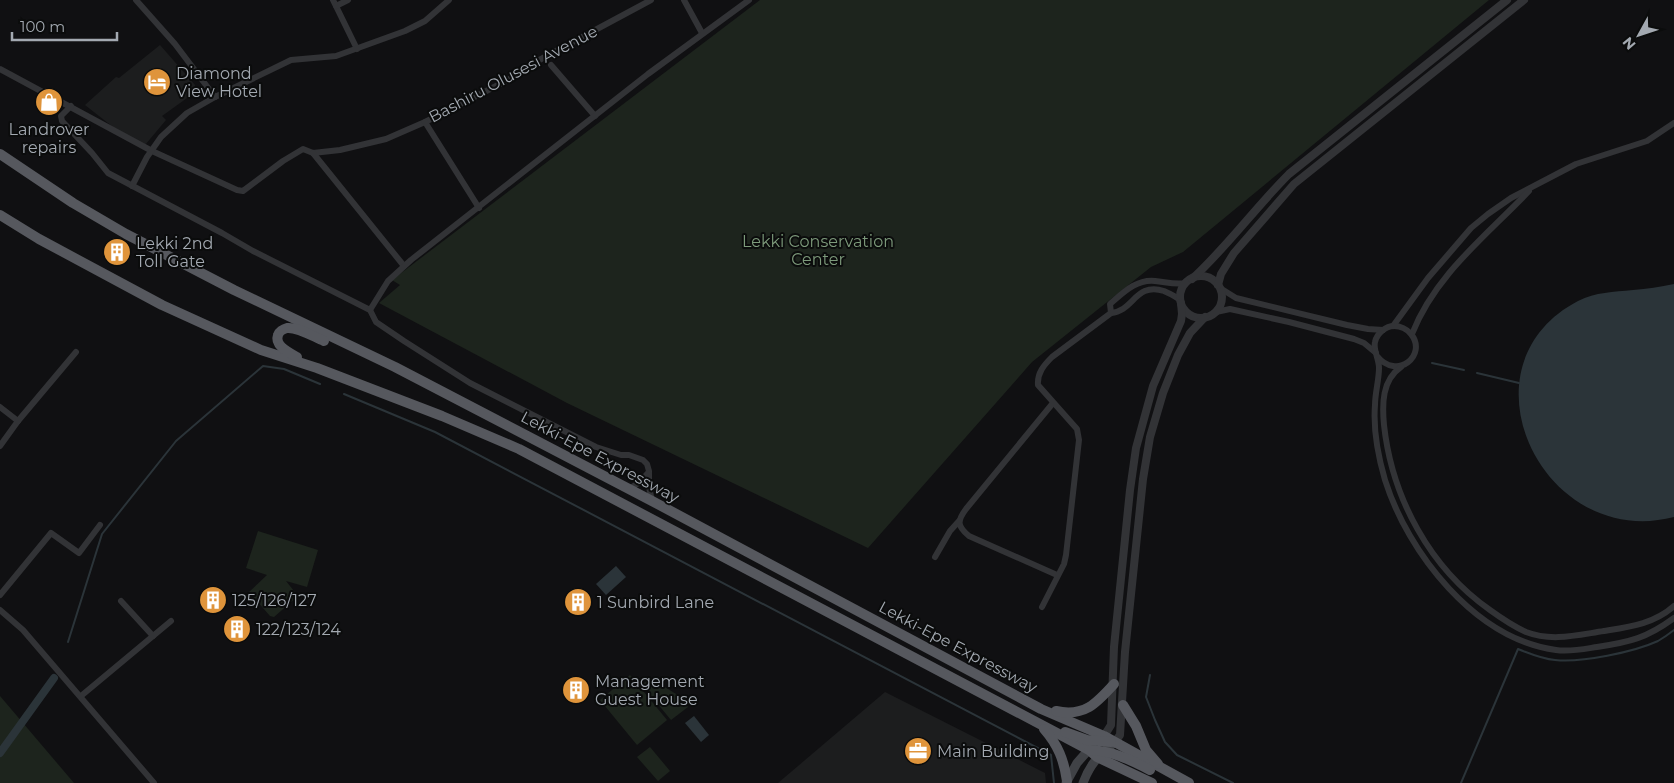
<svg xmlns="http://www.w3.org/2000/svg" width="1674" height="783" font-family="Montserrat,sans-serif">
<rect width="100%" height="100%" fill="#101012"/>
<g fill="#1c1d1e">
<path d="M160,45L195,85L194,93L162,116L166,120L145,145L113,127L85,105L116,77L119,78Z"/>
<path d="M885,692L1045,773L1046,783H778Z"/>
</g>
<g fill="#1d241d">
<path d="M760,0H1489L1183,252L1151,267L1032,362L868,548L567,403L379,303L400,285L392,280Z"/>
<path d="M258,531L318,550L307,587L286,581L298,596L274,617L270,616L249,592L267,575L246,568Z"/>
<path d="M630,675L667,720L637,745L600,700Z"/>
<path d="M650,678L681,697L688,707L671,720L642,685Z"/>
<path d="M0,696L74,783H0Z"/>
<path d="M650,747L670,771L658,781L637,757Z"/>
</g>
<g fill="#2b3439">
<path d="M1674,284V517C1543,551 1454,366 1578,301C1596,292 1613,292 1633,290C1647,289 1660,287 1674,284Z"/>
<path d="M616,566L626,577L606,595L596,584Z"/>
<path d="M694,716L709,735L701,742L685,723Z"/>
</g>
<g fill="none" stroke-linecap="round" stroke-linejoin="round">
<g stroke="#2b3439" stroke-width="2">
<path d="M1432,363L1464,370"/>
<path d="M1477,373L1519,383"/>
<path d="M344,394L435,432L1051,755L1054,783"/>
<path d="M68,642L102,534L176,441L263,366L284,369L320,384"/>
<path d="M1150,675L1146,697L1155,720L1165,742L1177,755L1233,783"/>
<path d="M1461,783L1518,649C1530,654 1542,659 1555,660C1581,663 1634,652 1658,641C1663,638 1669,634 1674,630"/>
</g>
<path stroke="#2b3439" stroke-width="8" d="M0,753L54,678"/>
<g stroke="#323336" stroke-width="6">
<path d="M136,0L175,44L215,97"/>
<path d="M333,0L357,49"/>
<path d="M684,0L702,33"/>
<path d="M336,6L348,0"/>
<path d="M551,65L595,116"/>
<path d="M0,69L152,151L237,190L243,191L283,161L303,149L313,153L340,150L386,139L425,122L508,80L530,65L651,0"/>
<path d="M71,106L61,116L62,121L92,153L108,173L222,233L253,251L370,310L376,322L404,341L470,383L596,447L621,455H629L643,460L647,464L649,471V487L652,501"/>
<path d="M425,122L479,208"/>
<path d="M313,153L404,266"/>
<path d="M132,186L147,157L161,137L187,113L215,97L291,60L336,56L405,31L425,21L449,0"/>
<path d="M1220,288L1236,298L1347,325L1368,329L1383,330"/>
<path d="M370,310L388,281L411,260L648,74L749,0"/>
<path d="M1216,312L1230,309L1289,322L1354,339L1364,343L1376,353"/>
<path d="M1111,313L1110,304C1123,293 1136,279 1155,281C1166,282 1175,285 1186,283"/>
<path d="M1393,326L1428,278L1471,228L1488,214L1511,198L1576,164L1647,141L1674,123"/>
<path d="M1412,334C1435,275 1486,236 1529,191"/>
<path d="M1377,356C1397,381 1428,355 1411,334C1407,329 1400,326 1394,326C1386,326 1377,333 1375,342C1373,350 1379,359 1379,368C1379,380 1375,393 1375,405C1373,430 1378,456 1385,480C1408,553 1475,639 1556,650C1570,652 1584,649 1597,647C1630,642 1647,638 1674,618"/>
<path d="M1401,367C1382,380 1382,404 1384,425C1392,498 1430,568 1490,610C1501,618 1513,626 1526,632C1552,642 1577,635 1604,631C1629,627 1654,624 1674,606"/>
<path d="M1053,403L966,509C957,521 957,526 969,536L1057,575"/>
<path d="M0,407L18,421L0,446"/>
<path d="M18,421L76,352"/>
<path d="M629,489L640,482L648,473"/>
<path d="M935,557L950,531L959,521"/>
<path d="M0,595L51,533L79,553L100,525"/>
<path d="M121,601L153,636"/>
<path d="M1042,607L1064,564L1066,555L1079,440L1077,429L1038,385C1037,373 1044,365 1052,357L1111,313C1134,311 1135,282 1164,291C1171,294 1176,296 1181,301"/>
<path d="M0,610L23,630L154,783"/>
<path d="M81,696L171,621"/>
</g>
<g stroke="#323336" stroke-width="8">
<circle cx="1201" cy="297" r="21"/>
<path d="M1192,279C1227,247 1255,208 1289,174L1507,0"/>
<path d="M1218,285L1221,274L1234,253L1294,184L1524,0"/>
<path d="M1104,736L1111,725L1114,647L1130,490L1136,448L1153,386L1181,321L1182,314L1181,303"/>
<path d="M1114,743L1120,735L1125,652L1143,479L1150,437L1163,393L1178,355L1190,333L1205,317"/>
</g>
<g stroke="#404246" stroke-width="9">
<path d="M1066,783L1077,763L1092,746"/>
<path d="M1083,783C1090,764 1099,755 1114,743"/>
</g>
<g stroke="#56585e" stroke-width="10">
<path d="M0,154L73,203L126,234L234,290L395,367L652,501L1041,709L1104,736L1189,783"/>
<path d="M0,215L39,239L162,305L261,350L317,368L442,416L519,449L1089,750L1097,757L1152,783"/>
<path d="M297,357C290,353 274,346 278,335C279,332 283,329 287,328C298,327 314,337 324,341"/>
<path d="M1123,705L1136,726L1146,750L1158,764"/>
<path d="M1056,711C1084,717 1096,704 1114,684"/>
<path d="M1044,729C1058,745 1064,760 1067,781"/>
<path d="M1065,732L1087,740L1111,742"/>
<path d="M1089,750C1110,750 1131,760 1150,770"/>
</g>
</g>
<defs>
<g id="hotel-disc" transform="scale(1.4375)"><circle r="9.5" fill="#df943b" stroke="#0b0c0c"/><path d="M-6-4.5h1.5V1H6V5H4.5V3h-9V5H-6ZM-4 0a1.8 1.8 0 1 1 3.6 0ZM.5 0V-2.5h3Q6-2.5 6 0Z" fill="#fff"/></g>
<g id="shop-disc" transform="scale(1.4375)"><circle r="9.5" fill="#df943b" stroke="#0b0c0c"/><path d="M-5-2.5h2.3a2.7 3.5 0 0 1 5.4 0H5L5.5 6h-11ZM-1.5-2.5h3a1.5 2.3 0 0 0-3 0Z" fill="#fff"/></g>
<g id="building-disc" transform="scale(1.4375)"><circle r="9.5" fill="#df943b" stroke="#0b0c0c"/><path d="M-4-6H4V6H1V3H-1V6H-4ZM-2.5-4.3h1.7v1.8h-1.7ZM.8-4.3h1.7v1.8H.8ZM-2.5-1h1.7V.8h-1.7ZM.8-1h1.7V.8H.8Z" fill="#fff"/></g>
<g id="office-disc" transform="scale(1.4375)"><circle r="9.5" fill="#df943b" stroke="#0b0c0c"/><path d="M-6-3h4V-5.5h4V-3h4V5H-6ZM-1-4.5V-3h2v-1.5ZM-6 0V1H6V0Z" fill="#fff"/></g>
</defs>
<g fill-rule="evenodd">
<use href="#hotel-disc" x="157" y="82"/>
<use href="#shop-disc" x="49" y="102"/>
<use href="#building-disc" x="117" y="252"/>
<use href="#building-disc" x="213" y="600"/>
<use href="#building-disc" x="578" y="602"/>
<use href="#building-disc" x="237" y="629"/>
<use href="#building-disc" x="576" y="690"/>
<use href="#office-disc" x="918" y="751"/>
</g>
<g text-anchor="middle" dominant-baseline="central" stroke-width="4" stroke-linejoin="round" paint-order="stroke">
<g font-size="16" fill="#a3a9b1" stroke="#0b0c0c" text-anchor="start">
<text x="176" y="73">Diamond<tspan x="176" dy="18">View Hotel</tspan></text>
<text x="49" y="129" text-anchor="middle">Landrover<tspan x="49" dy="18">repairs</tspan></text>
<text x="136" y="243">Lekki 2nd<tspan x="136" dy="18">Toll Gate</tspan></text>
<text x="232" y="600">125/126/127</text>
<text x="597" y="602">1 Sunbird Lane</text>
<text x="256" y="629">122/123/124</text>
<text x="595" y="681">Management<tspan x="595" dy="18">Guest House</tspan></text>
<text x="937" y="751">Main Building</text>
</g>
<g font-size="16" fill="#a3a9b1" stroke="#0b0c0c">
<text transform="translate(513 74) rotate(-28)">Bashiru Olusesi Avenue</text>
<text transform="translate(600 457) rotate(28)">Lekki-Epe Expressway</text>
<text transform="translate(958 647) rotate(28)">Lekki-Epe Expressway</text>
</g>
<g font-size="16" fill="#7d9a7b" stroke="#0b0c0c">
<text x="818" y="241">Lekki Conservation<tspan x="818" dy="18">Center</tspan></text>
</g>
</g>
<g transform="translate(1639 35) rotate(230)" stroke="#0b0c0c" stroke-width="4" paint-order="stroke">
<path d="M0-4L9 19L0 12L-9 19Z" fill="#a3a9b1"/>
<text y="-8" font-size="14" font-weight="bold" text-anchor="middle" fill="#a3a9b1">N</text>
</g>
<path d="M12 32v8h105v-8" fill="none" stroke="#a3a9b1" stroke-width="2.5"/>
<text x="20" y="32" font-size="15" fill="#a3a9b1" stroke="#0b0c0c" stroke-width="4" paint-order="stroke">100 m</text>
</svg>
